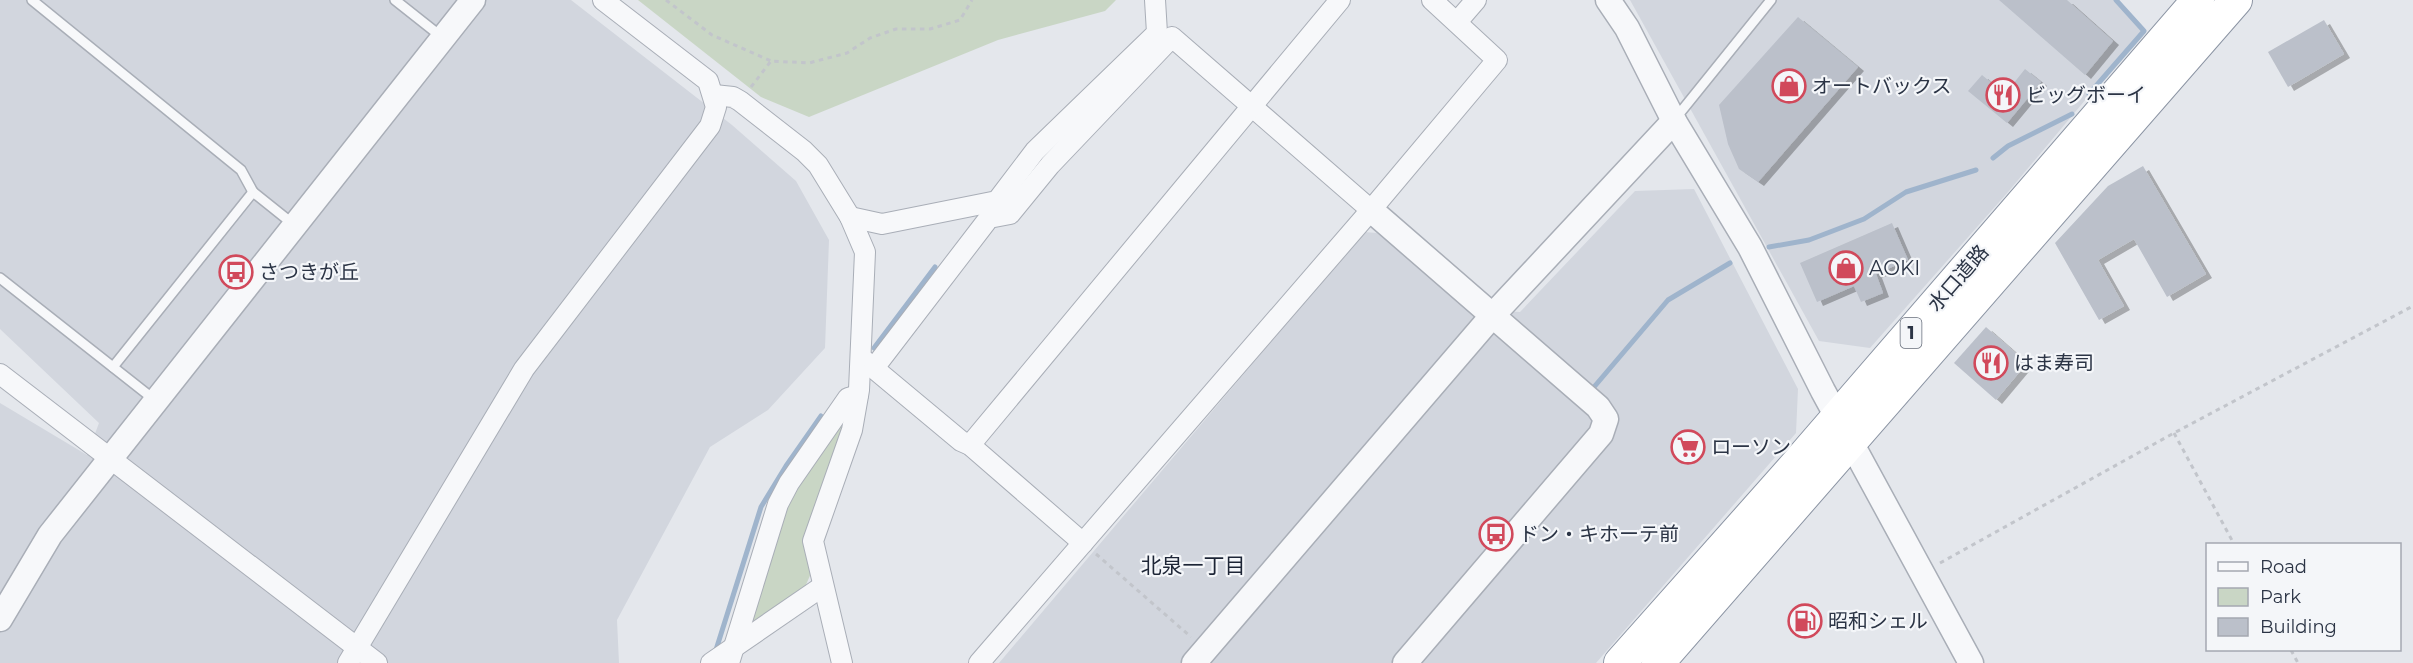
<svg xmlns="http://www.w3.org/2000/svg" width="2413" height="663" font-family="Montserrat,'Noto Sans JP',sans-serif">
<defs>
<filter id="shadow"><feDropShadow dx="6" dy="4" stdDeviation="0" flood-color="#0004"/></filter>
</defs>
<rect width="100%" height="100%" fill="#e4e7ec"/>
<g fill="#d2d6de">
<path d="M0,0H571L732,125L796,181L829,240L825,348L768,410L710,447L617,620L619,663H0V403L87,455L99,423L0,329Z"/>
<path d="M1630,0H2114L2143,31L2008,192L1870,348L1819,341Z"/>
<path d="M1694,189L1798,389L1796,433L1596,663H999L1364,232L1377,233L1470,309L1520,312L1635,191Z"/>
</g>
<g fill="#c9d6c5">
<path d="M638,0H1116L1105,11L998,40L809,117L761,97Z"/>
<path d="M848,406L837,450L803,541L812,571L805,587L745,627L788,497Z"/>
</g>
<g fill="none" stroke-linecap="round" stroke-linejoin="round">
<g stroke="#9fb4cc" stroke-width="5">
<path d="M2089,94L2144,31L2116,0"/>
<path d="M1993,158L2008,146L2072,114"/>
<path d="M1769,247L1809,240L1864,219L1906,192L1976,170"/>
<path d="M874,348L935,267"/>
<path d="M1594,387L1668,300L1730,263"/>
<path d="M715,653L761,507L786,466L821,416"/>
</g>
</g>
<g fill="#bbc0ca" filter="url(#shadow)">
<path d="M1999,0H2067L2113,41L2085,75Z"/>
<path d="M1798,17L1858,67L1758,182L1739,169L1728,144L1719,105Z"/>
<path d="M2324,20L2344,54L2288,87L2268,52Z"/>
<path d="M2025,69L2041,82L2007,123L1968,91L1982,75L2005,94Z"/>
<path d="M2143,166L2206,274L2167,297L2134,239L2098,260L2124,306L2099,320L2055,243L2108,186Z"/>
<path d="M1892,223L1908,260L1876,274L1883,293L1861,302L1854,286L1817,302L1800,263Z"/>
<path d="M1986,327L2027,363L1996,400L1954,363Z"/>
</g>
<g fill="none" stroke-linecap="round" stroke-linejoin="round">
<g stroke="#a9aeb7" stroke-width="12">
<g id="service">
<path d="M32,0L241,170L253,192L293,224"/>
<path d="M395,0L443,38"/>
<path d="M1675,119L1771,0"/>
<path d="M0,278L156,401"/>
<path d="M113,367L253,192"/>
</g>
</g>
<g stroke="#a9aeb7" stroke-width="22">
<g id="minor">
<path d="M1457,22L1476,0"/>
<path d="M714,95L733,97L740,101L804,151L818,165L850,217L865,252L859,390L852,430L813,541L842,663"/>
<path d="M850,217L882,224L997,201L1035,151L1157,33L1155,0"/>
<path d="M865,361L961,441L970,445L1083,543"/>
<path d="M874,368L989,218L1010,214L1050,165L1172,37L1371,210"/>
<path d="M0,374L377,663"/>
<path d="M970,445L1340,0"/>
<path d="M348,663L524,369L710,126L716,107L708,81L603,0"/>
<path d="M711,663L823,586"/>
<path d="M729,663L778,504L789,483L848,398L858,395"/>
<path d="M979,663L1371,210L1497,60L1432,0"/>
</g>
</g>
<g stroke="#a9aeb7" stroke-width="27">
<g id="tertiary">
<path d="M1608,0L1627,28L1674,121L1750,247L1823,391L1971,663"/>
<path d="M1371,210L1598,407L1606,419L1601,434L1405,663"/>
<path d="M0,619L50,535L473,0"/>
<path d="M1194,663L1492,316L1674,121"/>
</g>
</g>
<g stroke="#8b94a3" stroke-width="34">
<g id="trunk">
<path d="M1620,663L1795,466L2198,0"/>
<path d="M1658,663L2236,0"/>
</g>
</g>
<g stroke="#c2c5cb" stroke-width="3" stroke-dasharray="4.5 4.5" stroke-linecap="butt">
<path d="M666,0L712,35L771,61"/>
<path d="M751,87L771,61L809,63L847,53L870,38L896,29H930L960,20L972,0"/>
<path d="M2174,433L2234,544"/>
<path d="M1096,554L1191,637"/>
<path d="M1940,563L2174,433L2413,306"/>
<path d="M2291,650L2298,663"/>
</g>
<use href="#service" stroke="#f7f8fa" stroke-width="9"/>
<use href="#minor" stroke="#f7f8fa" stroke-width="20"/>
<use href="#tertiary" stroke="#f7f8fa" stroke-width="24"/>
<use href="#trunk" stroke="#fff" stroke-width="32"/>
</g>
<defs>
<g id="shop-ring" transform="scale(1.725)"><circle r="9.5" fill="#f4f6f9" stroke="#d1495b" stroke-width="1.5"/><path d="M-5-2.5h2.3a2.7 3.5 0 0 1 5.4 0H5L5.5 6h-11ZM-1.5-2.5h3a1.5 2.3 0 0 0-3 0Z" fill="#d1495b"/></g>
<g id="restaurant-ring" transform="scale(1.725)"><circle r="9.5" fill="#f4f6f9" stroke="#d1495b" stroke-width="1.5"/><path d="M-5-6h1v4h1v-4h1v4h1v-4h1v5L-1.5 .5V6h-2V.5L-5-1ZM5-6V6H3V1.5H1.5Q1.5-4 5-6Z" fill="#d1495b"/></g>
<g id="bus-ring" transform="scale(1.725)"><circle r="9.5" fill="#f4f6f9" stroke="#d1495b" stroke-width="1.5"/><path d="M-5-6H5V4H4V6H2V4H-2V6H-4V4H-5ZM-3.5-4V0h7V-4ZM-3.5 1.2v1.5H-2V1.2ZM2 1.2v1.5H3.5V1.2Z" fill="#d1495b"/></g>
<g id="supermarket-ring" transform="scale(1.725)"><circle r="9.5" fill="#f4f6f9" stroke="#d1495b" stroke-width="1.5"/><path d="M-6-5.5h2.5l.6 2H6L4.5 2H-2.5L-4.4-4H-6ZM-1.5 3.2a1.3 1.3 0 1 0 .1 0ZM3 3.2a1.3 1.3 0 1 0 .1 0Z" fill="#d1495b"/></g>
<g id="fuel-ring" transform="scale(1.725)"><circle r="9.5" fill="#f4f6f9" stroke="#d1495b" stroke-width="1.5"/><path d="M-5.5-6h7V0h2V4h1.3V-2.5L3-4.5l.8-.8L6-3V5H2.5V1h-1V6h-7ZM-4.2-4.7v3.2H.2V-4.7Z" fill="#d1495b"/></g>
</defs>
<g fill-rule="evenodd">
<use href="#shop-ring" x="1789" y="86"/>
<use href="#restaurant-ring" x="2003" y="95"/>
<use href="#shop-ring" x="1846" y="268"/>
<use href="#bus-ring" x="236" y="272"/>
<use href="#restaurant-ring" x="1991" y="363"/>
<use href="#supermarket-ring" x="1688" y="447"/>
<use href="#bus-ring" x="1496" y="534"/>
<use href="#fuel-ring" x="1805" y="621"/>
</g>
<g text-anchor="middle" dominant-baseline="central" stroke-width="4.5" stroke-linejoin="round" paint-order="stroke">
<rect fill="#f4f6f9" stroke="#676e7b" stroke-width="1.5" x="1900.5" y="318" width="21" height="30" rx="4.5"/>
<g font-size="18" font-weight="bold" fill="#2b3445">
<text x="1911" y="333">1</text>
</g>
<g font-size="20" fill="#2b3445" stroke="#f4f6f9" text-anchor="start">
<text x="1812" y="86">オートバックス</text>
<text x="2026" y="95">ビッグボーイ</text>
<text x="1869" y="268">AOKI</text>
<text x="259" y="272">さつきが丘</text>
<text x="2014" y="363">はま寿司</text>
<text x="1711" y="447">ローソン</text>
<text x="1519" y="534">ドン・キホーテ前</text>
<text x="1828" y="621">昭和シェル</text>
</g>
<g font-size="20" fill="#2b3445" stroke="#f4f6f9">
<text transform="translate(1958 278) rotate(-49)">水口道路</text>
</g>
<g font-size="21" fill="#1d2536" stroke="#f4f6f9">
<text x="1193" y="565">北泉一丁目</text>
</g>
</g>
<rect x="2206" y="543" width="195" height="108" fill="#f4f6f9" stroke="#a4a8b1" stroke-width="1.5"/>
<rect x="2218" y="562" width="30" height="9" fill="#f7f8fa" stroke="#a4a8b1" stroke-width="1.5"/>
<text x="2260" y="573" font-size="18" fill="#2b3445">Road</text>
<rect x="2218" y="588" width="30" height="18" fill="#c9d6c5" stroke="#a4a8b1" stroke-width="1.5"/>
<text x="2260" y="603" font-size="18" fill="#2b3445">Park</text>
<rect x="2218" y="618" width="30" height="18" fill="#bbc0ca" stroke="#a4a8b1" stroke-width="1.5"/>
<text x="2260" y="633" font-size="18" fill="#2b3445">Building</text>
</svg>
